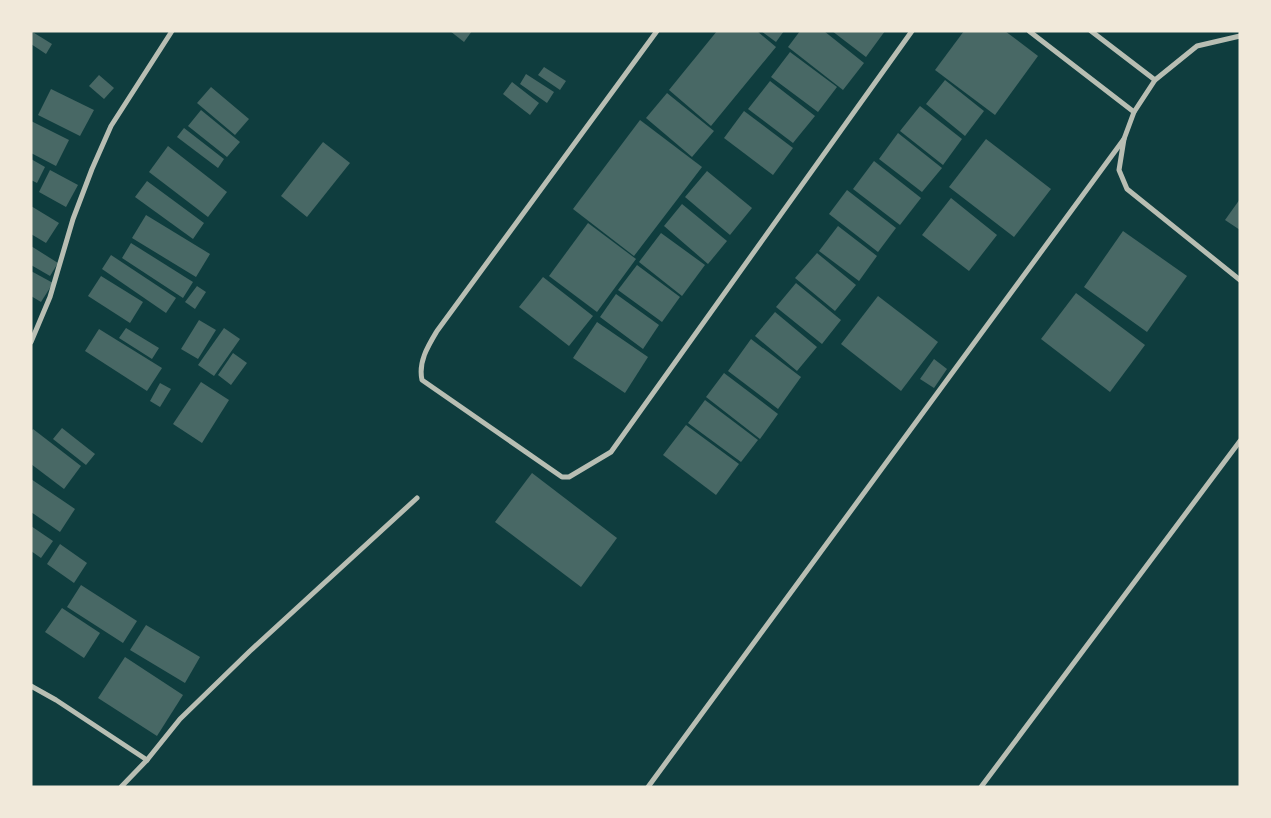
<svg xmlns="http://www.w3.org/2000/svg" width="1271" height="818" font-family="'Roboto Serif',serif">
<rect width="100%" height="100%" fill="#0f3d3e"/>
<g fill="#486865">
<path d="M31,31L52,44L46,54L31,44Z"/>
<path d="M450,31H472L464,42Z"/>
<path d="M717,31H757L776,47L711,126L669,90Z"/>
<path d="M761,31H784L776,42Z"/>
<path d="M800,31H824L864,63L843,90L788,47Z"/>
<path d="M832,31H885L866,57Z"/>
<path d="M964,31H1005L1038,56L995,115L935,70Z"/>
<path d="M790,52L837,87L818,112L771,77Z"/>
<path d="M544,67L566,81L560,90L538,75Z"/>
<path d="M526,74L554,92L547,103L520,84Z"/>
<path d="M99,75L114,88L104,99L89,86Z"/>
<path d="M945,80L984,111L965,136L926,104Z"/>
<path d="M770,81L815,116L793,143L748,109Z"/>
<path d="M512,82L539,103L530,115L503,94Z"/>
<path d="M211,87L249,119L235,135L197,103Z"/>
<path d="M51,89L94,110L80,136L38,115Z"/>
<path d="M667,93L714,131L692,157L646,118Z"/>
<path d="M920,106L962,139L943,165L900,131Z"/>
<path d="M201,110L240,142L227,157L188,126Z"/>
<path d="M744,111L793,148L773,175L724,138Z"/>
<path d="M640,120L702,167L634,256L573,209Z"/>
<path d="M31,121L69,140L56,166L31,153Z"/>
<path d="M184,128L224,159L218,168L177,137Z"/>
<path d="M898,133L942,168L922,192L879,159Z"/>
<path d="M986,139L1051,189L1014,237L949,187Z"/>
<path d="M323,142L350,163L307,217L281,196Z"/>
<path d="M168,146L227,192L208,217L149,172Z"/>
<path d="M31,159L45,167L37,183L31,180Z"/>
<path d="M874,161L921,198L900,225L853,189Z"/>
<path d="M50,170L78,185L66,207L39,192Z"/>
<path d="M707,171L752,208L730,235L685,197Z"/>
<path d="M147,181L204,223L193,239L135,197Z"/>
<path d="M847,190L896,228L878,252L829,214Z"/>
<path d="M951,198L997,235L969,271L922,235Z"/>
<path d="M1240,199V230L1225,220Z"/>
<path d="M682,204L727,241L708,264L664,226Z"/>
<path d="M31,206L59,223L46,243L31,234Z"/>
<path d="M146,215L210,254L196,277L132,238Z"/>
<path d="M588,223L636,259L597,312L549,276Z"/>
<path d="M838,226L877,256L859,281L819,251Z"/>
<path d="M1123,231L1187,276L1147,332L1084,287Z"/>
<path d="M661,233L705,265L682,296L639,262Z"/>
<path d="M131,243L193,282L183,298L122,258Z"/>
<path d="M31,246L58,263L50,276L31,265Z"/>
<path d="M817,253L856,285L835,311L795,278Z"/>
<path d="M111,255L176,298L166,313L102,269Z"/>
<path d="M637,265L680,297L662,322L618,290Z"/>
<path d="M31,271L53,283L41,302L31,296Z"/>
<path d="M101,276L143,302L130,323L88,296Z"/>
<path d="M543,277L593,316L569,346L519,307Z"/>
<path d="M796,283L841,320L822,344L776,307Z"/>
<path d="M197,286L206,292L195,309L185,302Z"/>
<path d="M1076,293L1145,345L1110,392L1041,339Z"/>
<path d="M616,294L659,325L643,349L600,317Z"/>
<path d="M878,296L938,342L901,391L841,344Z"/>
<path d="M775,312L817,347L797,371L755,336Z"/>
<path d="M199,320L216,330L198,359L181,349Z"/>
<path d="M597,322L648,357L625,393L573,358Z"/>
<path d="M126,328L159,348L152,359L119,338Z"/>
<path d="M224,328L240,339L214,376L198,365Z"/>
<path d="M99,329L162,368L147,391L85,351Z"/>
<path d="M751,339L801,377L778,409L728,371Z"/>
<path d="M233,353L247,363L231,385L218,375Z"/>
<path d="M934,359L947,369L934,388L920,379Z"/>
<path d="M724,373L778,414L760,439L706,397Z"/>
<path d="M201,382L229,400L202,443L173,424Z"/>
<path d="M160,383L171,389L160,407L150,401Z"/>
<path d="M705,400L758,440L741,462L688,423Z"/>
<path d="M686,425L739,464L716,495L663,455Z"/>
<path d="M62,428L95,454L86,465L53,439Z"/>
<path d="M33,429L81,466L64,489L31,464V432Z"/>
<path d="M532,473L617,538L581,587L495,522Z"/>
<path d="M31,479L75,509L60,532L31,512Z"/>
<path d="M31,526L53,541L41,558L31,551Z"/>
<path d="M60,544L87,563L74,583L47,564Z"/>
<path d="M81,585L137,621L123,643L67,607Z"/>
<path d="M62,608L100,633L84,658L45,632Z"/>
<path d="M146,625L200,657L185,683L130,650Z"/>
<path d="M125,657L183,695L157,736L98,698Z"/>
</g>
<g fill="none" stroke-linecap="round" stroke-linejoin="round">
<g stroke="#b8beb3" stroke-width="5">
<path d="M657,31L437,331C428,346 418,362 422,380L562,477H569L611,452L912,31"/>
<path d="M1029,31L1134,112"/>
<path d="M1091,31L1155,80"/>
<path d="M1240,36L1197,46L1155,80L1134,112L1124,139L1119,170L1127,189L1240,280"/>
<path d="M31,342L50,297L73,219L92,169L111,126L172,31"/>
<path d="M31,686L56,700L147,760"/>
<path d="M121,787L147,760L180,719L250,651L417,498"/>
<path d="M648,787L1124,139"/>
<path d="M981,787L1240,441"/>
</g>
</g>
<rect width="1271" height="818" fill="none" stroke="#f1e9da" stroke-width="65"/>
</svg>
